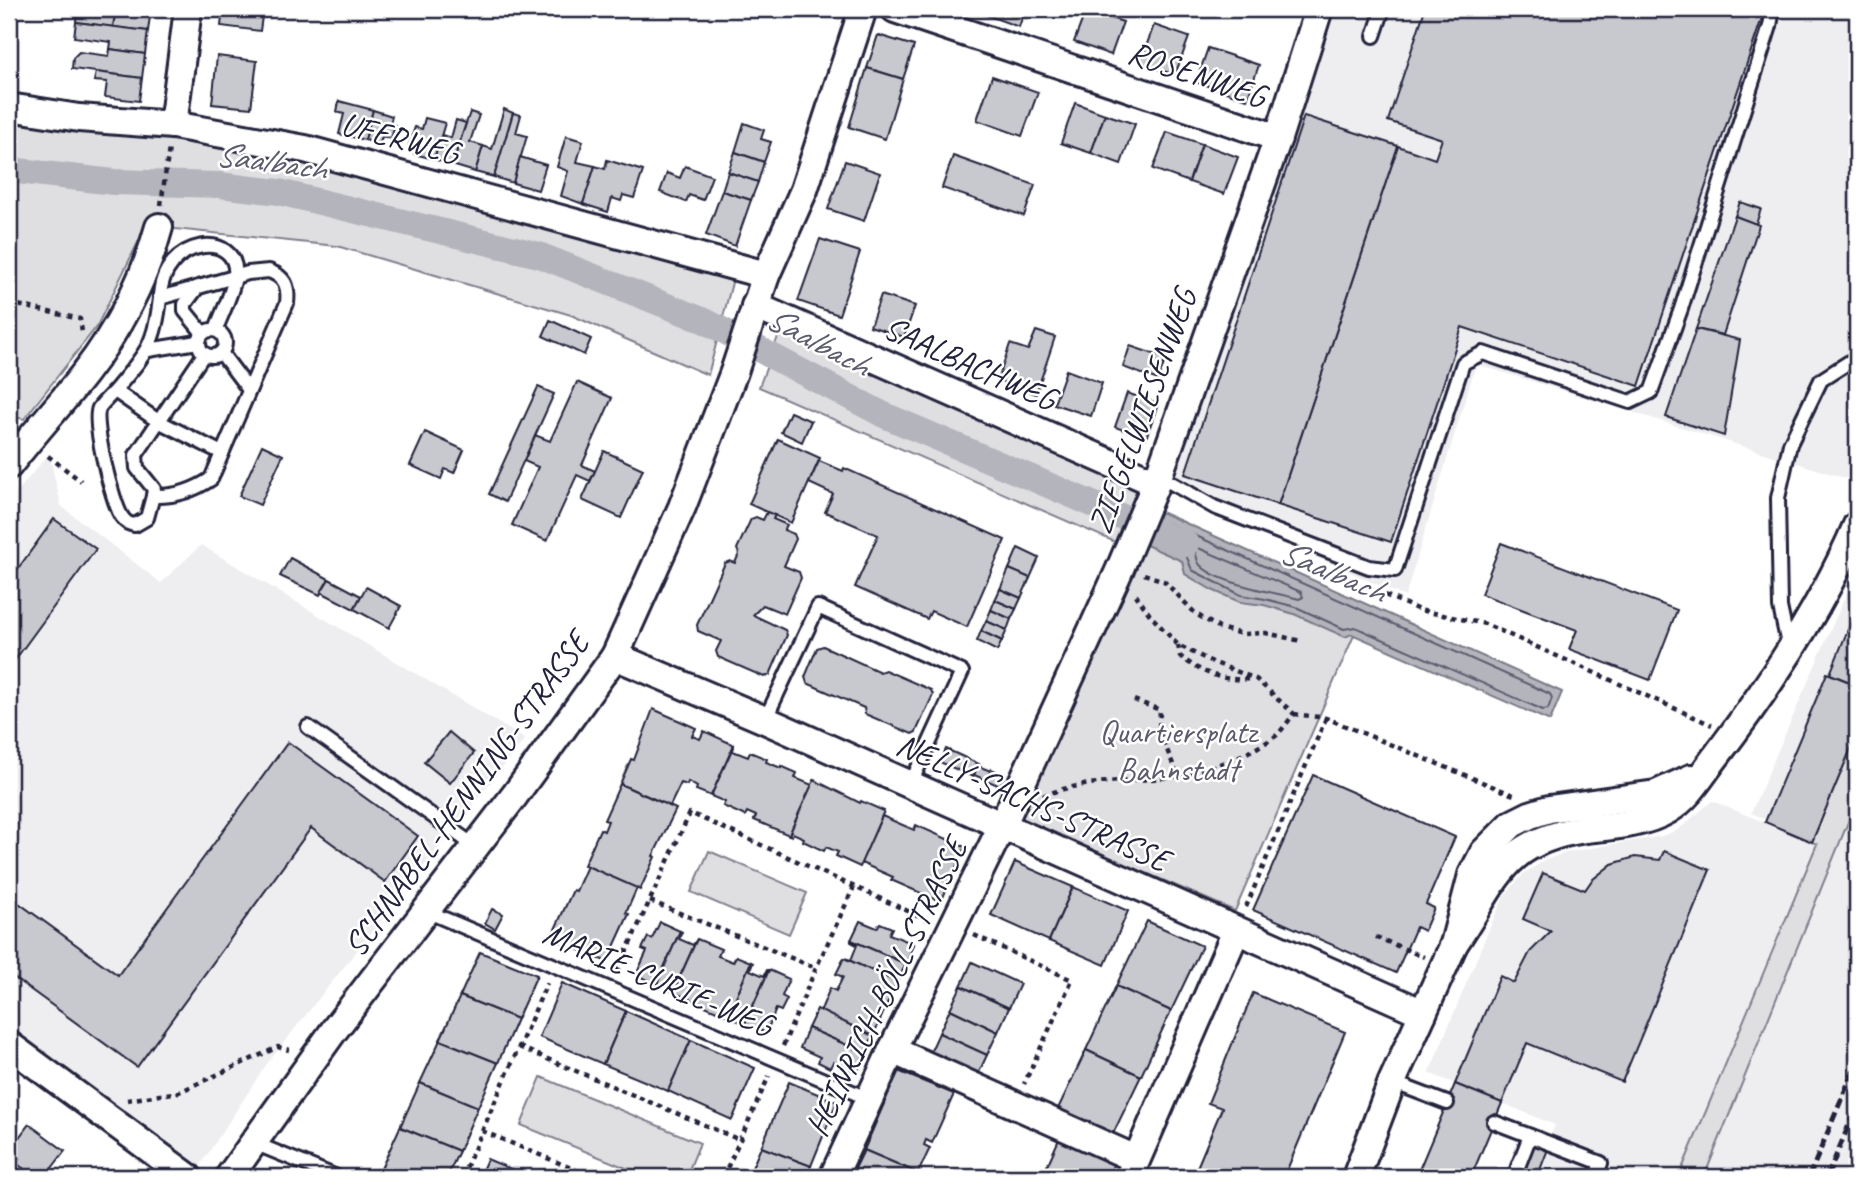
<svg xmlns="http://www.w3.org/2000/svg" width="1866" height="1186" font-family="Caveat,sans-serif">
<rect width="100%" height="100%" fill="#fff"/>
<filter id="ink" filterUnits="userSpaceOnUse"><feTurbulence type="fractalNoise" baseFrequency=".0143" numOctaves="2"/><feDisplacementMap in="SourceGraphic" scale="14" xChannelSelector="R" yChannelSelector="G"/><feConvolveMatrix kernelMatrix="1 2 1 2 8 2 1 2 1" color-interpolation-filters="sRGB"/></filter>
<g filter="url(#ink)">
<g fill="#eeeef1">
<path d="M1326,9H1857V475L1855,481L1476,364L1405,597L1183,497L1174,469Z"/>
<path d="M49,453L61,506L161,583L201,545L525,739L266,1065L200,1166L9,1029V502Z"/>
<path d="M1857,569V1177H1704L1837,849L1751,813Z"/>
<path d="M1712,801L1817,844L1679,1176L1682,1177H1534L1555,1125L1429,1073L1492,922L1505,895L1523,874L1545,860L1568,852L1662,836L1678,830Z"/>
</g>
<g fill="#dfdfe2" stroke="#80808e" stroke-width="2">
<path d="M9,118L251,148L734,275L708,375L571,315L337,246L146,226L97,326L24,419L9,416Z"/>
<path d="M781,329L1141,486L1115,542L759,387Z"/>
<path d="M1153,530L1361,619L1235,911L1020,819L1140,553Z"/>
<path d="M1857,734V800L1704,1177H1682L1679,1176L1817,844L1812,842Z"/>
<path d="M709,851L807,893L789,934L691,892Z"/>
<path d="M541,1077L700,1143L686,1177H648L521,1125Z"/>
</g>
<path fill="#b4b4bc" stroke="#7a7a88" stroke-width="2" d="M1161,512L1562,692L1550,721L1352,634L1345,637L1294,614L1264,605L1240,602L1212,590L1185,574L1182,561L1146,545Z"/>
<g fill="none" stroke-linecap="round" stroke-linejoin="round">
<g stroke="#5c5c6f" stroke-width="2">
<path d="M1167,523L1550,694L1552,698L1548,709L1543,710L1355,627L1344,629L1296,607L1265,599L1241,595L1192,570L1186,555L1157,542L1163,525Z"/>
<path d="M1196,547L1301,592L1303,597L1299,599C1277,593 1209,582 1198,562C1197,558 1196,554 1195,551Z"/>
</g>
<path stroke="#b4b4bc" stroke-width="26" d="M9,170L114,182L219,185L279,192L539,255L705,321L884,415L1186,544"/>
</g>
<g fill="#c8c8cf" stroke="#22223b" stroke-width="2">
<path d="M77,9H116L113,27L76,22Z"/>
<path d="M116,9H151L148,31L113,27Z"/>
<path d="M223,9H263L260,31L221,26Z"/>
<path d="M988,9H1025L1019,27L986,15Z"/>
<path d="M1425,9H1765L1639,386L1462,327L1391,542L1278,505L1398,146L1435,159L1442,139L1388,121Z"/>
<path d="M1086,10L1123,22L1111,55L1074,42Z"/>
<path d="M76,22L148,31L145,54L110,49L111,42L74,37Z"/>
<path d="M1154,25L1189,37L1175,75L1140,63Z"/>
<path d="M878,35L914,46L903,79L867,68Z"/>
<path d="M1208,48L1259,65L1247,99L1196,82Z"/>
<path d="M110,49L145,54L142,78L72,69L73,58L79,52L109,56Z"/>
<path d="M217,56L257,61L251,108L212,104Z"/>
<path d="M867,68L903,79L885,139L849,127Z"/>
<path d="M96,72L142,78L139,101L105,97L107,82L94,81Z"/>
<path d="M992,76L1038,92L1022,136L977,120Z"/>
<path d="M339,101L373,110L365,140L339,134L344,114L337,112Z"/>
<path d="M1075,103L1105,114L1091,153L1061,143Z"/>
<path d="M504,109L513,113L494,177L475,172L483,146L492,149Z"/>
<path d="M373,110L392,116L390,124L395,125L391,139L382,136L380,144L365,140Z"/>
<path d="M470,112L479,115L470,142L483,146L475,172L452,165Z"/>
<path d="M513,113L521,115L516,133L527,136L513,183L494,177Z"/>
<path d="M1105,114L1135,124L1121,164L1091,153Z"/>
<path d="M1304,116L1398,146L1278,505L1185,474Z"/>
<path d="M425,118L445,123L434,159L414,154V146L409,145L415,127L422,129Z"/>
<path d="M456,120L466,123L452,165L434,159L442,135L451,138Z"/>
<path d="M744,123L764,130L761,139L771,142L764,162L735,152Z"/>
<path d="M1167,132L1202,144L1189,182L1153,169Z"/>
<path d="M566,136L583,141L577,162L595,166L583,204L561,196L568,171L557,167Z"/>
<path d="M1202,144L1238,157L1224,194L1189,182Z"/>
<path d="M735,152L764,162L758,182L728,172Z"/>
<path d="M953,156L1035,185L1024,216L942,188Z"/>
<path d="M520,157L546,165L538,190L513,183Z"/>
<path d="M607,160L643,171L634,198L623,195L621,201L612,198L608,212L583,204L595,166L605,169Z"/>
<path d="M845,161L880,173L864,221L828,209Z"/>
<path d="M685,166L712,176L703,200L689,195L686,202L660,192L667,173L680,178Z"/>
<path d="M728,172L758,182L751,200L722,191Z"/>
<path d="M722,191L751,200L735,246L706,235Z"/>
<path d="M1740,202L1761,209L1756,224L1735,216Z"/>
<path d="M1735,216L1759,225L1723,335L1696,329Z"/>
<path d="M820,239L860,252L839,315L798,301Z"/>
<path d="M881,295L915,306L904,337L870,326Z"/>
<path d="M550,320L591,339L584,355L543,336Z"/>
<path d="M1696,329L1740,340L1724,436L1666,417Z"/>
<path d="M1036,331L1055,337L1036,394L998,380L1010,344L1028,350Z"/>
<path d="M1130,346L1166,358L1158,380L1123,367Z"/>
<path d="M1066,370L1102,383L1091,416L1054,404Z"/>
<path d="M577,382L612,398L582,465L595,471L590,481L577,475L547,541L512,525L538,467L524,461L535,435L550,441Z"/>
<path d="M538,387L554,394L505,502L489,494Z"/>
<path d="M1127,393L1158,404L1146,438L1115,427Z"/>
<path d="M790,412L811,421L802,442L781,432Z"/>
<path d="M425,432L464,450L454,473L445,469L441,479L410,465Z"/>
<path d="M778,439L820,458L791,523L749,504Z"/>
<path d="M262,445L283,455L260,505L239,496Z"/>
<path d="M604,451L643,469L621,518L582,500Z"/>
<path d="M819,461L843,471L844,468L1005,540L967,627L931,611L927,619L855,587L878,535L825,512L833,494L809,483Z"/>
<path d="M767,512L775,515L773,519L787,525L784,530L794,534L796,539L784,566L799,572L801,578L785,614L763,605L753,615L785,630L787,635L770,675L764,677L718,657L716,651L721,641L698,631L697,625L725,563L730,561L735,563L739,554L737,549L751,519L756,517L763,520Z"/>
<path d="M54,519L96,549L9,668V581Z"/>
<path d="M1501,543L1677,610L1650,680L1569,649L1577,630L1481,594Z"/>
<path d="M1018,548L1039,558L1030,578L1009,569Z"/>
<path d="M290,558L329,579L320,595L280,576Z"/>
<path d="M1009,569L1030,578L1021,598L1000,589Z"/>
<path d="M329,579L361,596L354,609L321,592Z"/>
<path d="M366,587L401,606L389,628L354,609Z"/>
<path d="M1000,589L1021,598L1016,609L995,600Z"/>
<path d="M995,600L1016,609L1011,619L991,610Z"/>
<path d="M1857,607V685L1830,674Z"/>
<path d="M991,610L1011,619L1007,630L986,621Z"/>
<path d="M986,621L1007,630L1002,641L981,631Z"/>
<path d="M981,631L1002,641L997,651L977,641Z"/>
<path d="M823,646L880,672L885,670L931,690L933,695L916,732L912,734L865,714L864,708L807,683L805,677L817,648Z"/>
<path d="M1827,673L1857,685V734L1812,842L1765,822Z"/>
<path d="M653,709L696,728L692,736L700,739L704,731L734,745L711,796L696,790L697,787L688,782L687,785L681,783L670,806L620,784L631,759L634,760Z"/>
<path d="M449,732L474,753L450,783L424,762Z"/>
<path d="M288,742L418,836L385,882L311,828L137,1067L9,974V896L118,975Z"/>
<path d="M734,745L733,751L748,757L750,752L767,759L766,762L781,768V766L797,773L795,778L812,785L789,835L754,820L756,816L747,812L745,816L723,806L725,802L711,796Z"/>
<path d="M946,749L979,764L973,777L940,762Z"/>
<path d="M978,766L991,771L986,780L974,775Z"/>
<path d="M991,769L1005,775L1000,786L986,780Z"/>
<path d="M1313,775L1455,837L1426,904L1434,908L1424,931L1416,927L1396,973L1253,910Z"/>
<path d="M814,780L860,803L861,801L884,811L860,867L836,856L838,852L826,847L824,851L803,841L804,838L793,833L792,836L789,835Z"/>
<path d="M620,784L676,809L653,856L655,857L640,890L584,865L600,829L604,831L608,821L604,820Z"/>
<path d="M882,816L914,830L916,825L965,847L941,902L891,880L893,877L861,863Z"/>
<path d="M1664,851L1710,870L1622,1082L1527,1043L1502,1103L1455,1084L1500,976L1514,983L1530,952L1551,931L1523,919L1543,873L1585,890L1592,880L1612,864L1635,857L1660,860Z"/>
<path d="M1015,862L1073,887L1049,941L991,915Z"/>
<path d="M587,866L637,888L626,913L629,914L607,962L551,938L573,890L576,891Z"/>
<path d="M1073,887L1128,911L1105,965L1049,941Z"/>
<path d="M492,909L503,914L495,929L485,923Z"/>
<path d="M860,921L877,928L880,923L892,928L889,934L914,944L906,964L851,940Z"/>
<path d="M1147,921L1202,946L1171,1011L1116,986Z"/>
<path d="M660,922L680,931L657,984L636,975L647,951L642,949L648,937L652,939Z"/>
<path d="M680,931L682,932L679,939L693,945L697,939L673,992L657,984Z"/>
<path d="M697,939L721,949L718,956L733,962L736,956L751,962L728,1016L673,992Z"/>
<path d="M851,940L906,964L897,982L844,958L851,960L857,945L851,942Z"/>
<path d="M480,952L537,975L517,1019L460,996Z"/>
<path d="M844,958L897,982L873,1036L820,1012L830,988L836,991L843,977L836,974Z"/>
<path d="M751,962L753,963L750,970L764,976L767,970H769L745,1024L728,1016Z"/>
<path d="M972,962L1020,984L1009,1008L961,986Z"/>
<path d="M769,970L789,979L782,996L787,999L781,1011L776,1009L766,1033L745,1024Z"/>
<path d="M562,983L626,1011L603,1064L539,1037Z"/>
<path d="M961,986L1009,1008L998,1032L950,1009Z"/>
<path d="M1116,986L1171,1011L1141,1076L1086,1050Z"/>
<path d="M1253,993L1345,1032L1284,1177H1193L1222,1108L1208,1103Z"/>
<path d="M460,996L517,1019L498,1063L440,1040Z"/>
<path d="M817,1009L873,1036L865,1053L808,1028Z"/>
<path d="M950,1009L998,1032L987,1055L939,1033Z"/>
<path d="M626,1011L691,1040L668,1091L603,1064Z"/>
<path d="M808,1028L865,1053L857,1073L833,1062L830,1068L818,1062L820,1057L800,1048Z"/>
<path d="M939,1033L987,1055L976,1079L928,1057Z"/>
<path d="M440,1040L498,1063L478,1107L420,1083Z"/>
<path d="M691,1040L755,1068L732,1120L668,1091Z"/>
<path d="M1086,1050L1141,1076L1110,1140L1055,1115Z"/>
<path d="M898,1071L954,1094L932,1143L926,1140L924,1145L930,1148L918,1173L864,1150Z"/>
<path d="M789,1082L837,1102L811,1166L761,1147Z"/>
<path d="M420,1083L478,1107L459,1151L400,1127Z"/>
<path d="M1455,1084L1502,1103L1471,1177H1416Z"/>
<path d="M29,1124L65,1151L45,1177L43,1175L35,1177L16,1163L19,1159L9,1151Z"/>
<path d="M400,1127L459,1151L447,1177H396L380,1171Z"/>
<path d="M1060,1137L1115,1161L1108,1177H1042Z"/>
<path d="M1531,1142L1548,1149L1538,1175L1520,1168Z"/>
<path d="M761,1147L811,1166L806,1177H748Z"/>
<path d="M864,1150L918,1173L916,1177H851Z"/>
<path d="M487,1159L530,1177H479Z"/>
</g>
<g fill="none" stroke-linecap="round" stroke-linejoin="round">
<g stroke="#22223b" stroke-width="18">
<g id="lane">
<path d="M1374,36L1383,9"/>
<path d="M269,271C285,277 289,286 287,303L211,479C193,491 175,497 153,496L147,518L135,525C129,524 126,523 122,517C113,505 92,422 99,408C104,401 112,394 117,388C146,353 155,345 160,298L248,273Z"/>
<path d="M197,288L185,304V311L202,332"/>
<path d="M160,298C161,237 241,229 235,277C232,294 222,313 216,329"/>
<circle cx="212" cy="343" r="13"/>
<path d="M148,350L198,342"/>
<path d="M222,354L249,390"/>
<path d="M115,391L158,421L222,453"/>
<path d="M1159,476L1214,507L1369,567L1395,570L1463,363L1483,353L1630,402L1651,392L1681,309L1770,26L1773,9"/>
<path d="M153,496L154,489L137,468L136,455L204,354"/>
<path d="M1789,649L1780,607L1778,498L1790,444L1821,380L1857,357"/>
<path d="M765,720L818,607L962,672L910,785"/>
<path d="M308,727L476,847"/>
<path d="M426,911L869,1099"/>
<path d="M1392,1082L1447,1103"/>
<path d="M1494,1122L1601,1163L1596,1177"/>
<path d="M254,1143L337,1177"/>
<path d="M1514,1177L1530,1136"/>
</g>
</g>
<g stroke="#22223b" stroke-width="32">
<g id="street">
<path d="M895,9L1278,138"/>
<path d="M9,107L79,118L173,125L305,149L766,275"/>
<path d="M173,125L188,9"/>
<path d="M755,306L1156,483"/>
<path d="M9,465C33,434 60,405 84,374C117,332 145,279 159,227"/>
<path d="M615,656L765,720L1423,1013"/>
<path d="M1454,944C1497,881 1501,841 1586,829C1613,826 1644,824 1668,810C1690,797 1702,774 1717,755C1771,684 1822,607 1857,525"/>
<path d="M9,1045L188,1177"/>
<path d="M892,1050L1136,1159"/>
<path d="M229,1177L335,1029L515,795L615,656L682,507L734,372L766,275L804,190L863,9"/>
<path d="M833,1177L892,1050L1002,826L1119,571L1156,483L1278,138L1319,9"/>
<path d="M1129,1177L1236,931"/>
<path d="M1356,1177L1392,1082L1454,944L1472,875L1484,852L1512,824L1530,815L1549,809L1656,794L1691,778"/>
</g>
</g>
<g stroke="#22223b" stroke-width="4.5" stroke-dasharray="5 5" stroke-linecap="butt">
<path d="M9,15L10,9"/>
<path d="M161,205L169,148"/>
<path d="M9,303L80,319L82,332"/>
<path d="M48,456L81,481"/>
<path d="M1144,574L1164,581L1196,614L1219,628L1242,634L1266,633L1301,641"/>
<path d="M1367,587L1419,610L1485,624L1712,725"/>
<path d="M1178,645L1180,656C1202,674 1223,681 1251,679"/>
<path d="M1134,700L1160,710L1159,731L1178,776"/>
<path d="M1294,714L1326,718L1516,796"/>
<path d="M1043,796C1086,778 1132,783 1177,776C1204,772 1256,752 1277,735C1283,729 1289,720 1294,714L1256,679L1210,661L1178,645L1150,615L1136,595"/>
<path d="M650,901L816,968"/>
<path d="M1246,907L1326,718"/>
<path d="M974,935L1072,980L1024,1084"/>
<path d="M1376,937L1424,957"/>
<path d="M617,972L690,813L928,920"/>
<path d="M783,1046L816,968L854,887"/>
<path d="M519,1047L740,1140"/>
<path d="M127,1100L179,1092L278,1047L289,1050"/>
<path d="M482,1131L593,1177"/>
<path d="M462,1177L547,983"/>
<path d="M723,1177L769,1076"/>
</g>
<use href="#lane" stroke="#fff" stroke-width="12"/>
<use href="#street" stroke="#fff" stroke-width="26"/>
<g stroke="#22223b" stroke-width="5" stroke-dasharray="10 5" stroke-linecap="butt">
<path d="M1809,1177L1857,1062"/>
<path d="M1827,1177L1857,1106"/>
</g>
</g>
</g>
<g text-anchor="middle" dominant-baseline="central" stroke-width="5" stroke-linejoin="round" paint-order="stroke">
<g font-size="33" fill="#22223b" stroke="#fff">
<text transform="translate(1197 74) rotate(19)">ROSENWEG</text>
<text transform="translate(400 138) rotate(15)">UFERWEG</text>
<text transform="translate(970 363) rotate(24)">SAALBACHWEG</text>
<text transform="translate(1142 411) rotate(-70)">ZIEGELWIESENWEG</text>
<text transform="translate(466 794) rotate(-54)">SCHNABEL-HENNING-STRASSE</text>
<text transform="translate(1033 802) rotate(24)">NELLY-SACHS-STRASSE</text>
<text transform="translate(658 979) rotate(23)">MARIE-CURIE-WEG</text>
<text transform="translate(886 987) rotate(-64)">HEINRICH-BÖLL-STRASSE</text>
</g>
<g font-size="33" fill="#5b5b6d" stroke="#fff">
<text x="1178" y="732">Quartiersplatz<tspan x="1178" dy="38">Bahnstadt</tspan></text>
</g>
<g font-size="35" font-style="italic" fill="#5c5c6f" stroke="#fff">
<text transform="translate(271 161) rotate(8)">Saalbach</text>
<text transform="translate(818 341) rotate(28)">Saalbach</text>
<text transform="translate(1333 571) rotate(23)">Saalbach</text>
</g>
</g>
<rect width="1866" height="1186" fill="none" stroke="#fff" stroke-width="35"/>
<rect x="18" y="18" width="1831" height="1151" fill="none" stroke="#22223b" stroke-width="2.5" filter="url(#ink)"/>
</svg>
